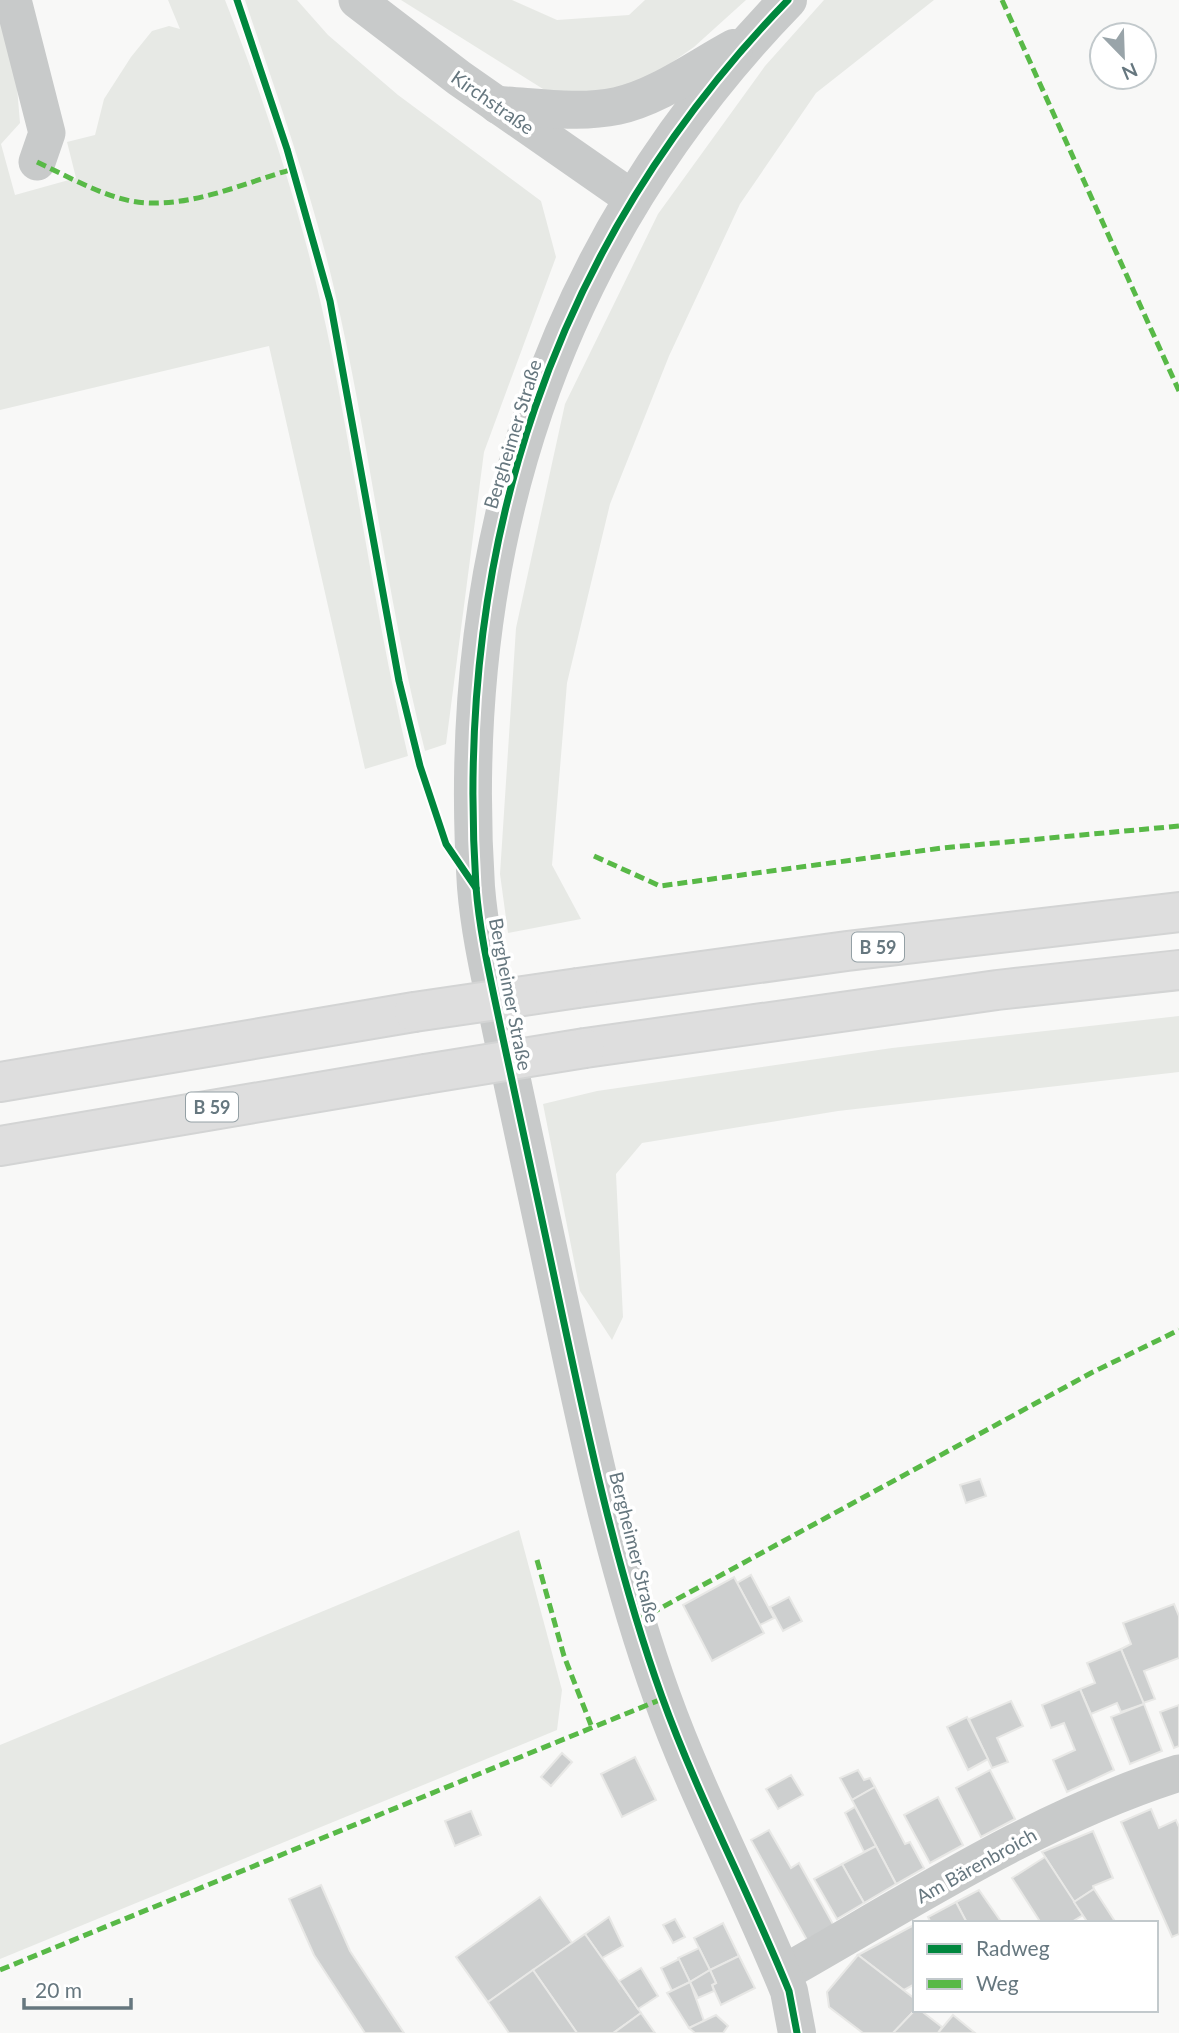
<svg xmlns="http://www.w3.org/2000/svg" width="1179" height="2033" font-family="Lato,sans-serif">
<rect width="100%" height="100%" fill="#f8f8f7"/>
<g fill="#e7e9e5">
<path d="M168,0H225C270,114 308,234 332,355C358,489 377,623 408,756L365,769L269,346L0,410V10L16,75L20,123L1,144L15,195L76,178L67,142L95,135L104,99L131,57L152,31L169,26L180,29Z"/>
<path d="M245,0H297L328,35L398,95L541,201L556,257L484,452L446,744L425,751C386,598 370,442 334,288C311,190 277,96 245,0Z"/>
<path d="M401,0H512L557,20L629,15L645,0H746L694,47L641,84L559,99Z"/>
<path d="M824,0H934L816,93L740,204L669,356L610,504L567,683L552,865L581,919L508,933L500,874L516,628L565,404L658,214L765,66Z"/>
<path d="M1179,1016V1072L838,1111L642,1143L616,1174L623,1317L612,1340L580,1291L543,1104L597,1091L892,1048Z"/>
<path d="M519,1530L562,1690L557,1730L0,1959V1745Z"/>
</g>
<g fill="#cdcfcf" stroke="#e8e8e6" stroke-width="2">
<path d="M980,1479L986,1496L966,1503L960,1485Z"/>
<path d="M751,1575L774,1618L760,1625L737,1583Z"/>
<path d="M734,1577L764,1633L712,1661L683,1605Z"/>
<path d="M789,1597L802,1621L783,1631L770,1607Z"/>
<path d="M1174,1604L1179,1616V1658L1144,1671L1155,1699L1143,1703L1121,1649L1131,1644L1123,1623Z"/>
<path d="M1121,1649L1144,1704L1121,1712L1117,1703L1091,1714L1080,1689L1095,1683L1087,1663Z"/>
<path d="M1080,1689L1114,1770L1067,1792L1053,1760L1075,1750L1064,1723L1051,1728L1042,1705Z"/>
<path d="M1011,1701L1023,1726L997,1738L1008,1762L992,1768L969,1719Z"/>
<path d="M1144,1704L1162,1751L1130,1764L1111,1717Z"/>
<path d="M1179,1705V1746L1174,1748L1160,1712Z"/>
<path d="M967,1717L988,1759L968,1770L947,1727Z"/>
<path d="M562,1753L572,1762L551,1786L541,1777Z"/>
<path d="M635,1757L656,1800L622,1817L601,1774Z"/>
<path d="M858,1770L864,1780L870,1778L875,1787L852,1800L840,1778Z"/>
<path d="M990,1770L1015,1819L981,1837L956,1788Z"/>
<path d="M791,1775L803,1795L778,1809L766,1789Z"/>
<path d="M875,1787L905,1844L910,1842L924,1868L896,1884L852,1800Z"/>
<path d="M938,1797L963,1845L930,1863L904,1815Z"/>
<path d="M855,1807L876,1846L864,1852L845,1813Z"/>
<path d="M1151,1809L1159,1828L1176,1820L1179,1827V1934L1172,1937L1121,1822Z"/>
<path d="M471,1811L481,1835L455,1846L445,1821Z"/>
<path d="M769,1830L791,1868L799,1863L834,1926L807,1940L751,1840Z"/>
<path d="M1093,1831L1113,1878L1093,1886L1094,1889L1074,1902L1042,1852Z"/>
<path d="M876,1846L896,1884L864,1903L842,1864Z"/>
<path d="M1045,1857L1083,1915L1070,1923H1041L1012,1878Z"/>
<path d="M842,1864L864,1903L837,1919L814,1879Z"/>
<path d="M321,1885L350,1951L404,2033H365L314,1955L289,1899Z"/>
<path d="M1094,1889L1116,1923H1088L1074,1902Z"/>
<path d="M979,1890L1002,1923H967L956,1902Z"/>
<path d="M540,1897L572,1943L488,2002L456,1957Z"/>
<path d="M956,1902L967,1923H931L928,1917Z"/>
<path d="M609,1917L623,1946L602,1958L585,1934Z"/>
<path d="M675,1919L685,1937L673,1943L663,1925Z"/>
<path d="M723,1923L739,1956L710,1970L694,1938Z"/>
<path d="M914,1925L915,1984L904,1990L858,1955Z"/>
<path d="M585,1934L641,2013L613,2033H577L533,1970Z"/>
<path d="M699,1948L710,1970L690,1982L678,1958Z"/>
<path d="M858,1955L915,1999V2010L893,2033H863L829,2007L827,1992Z"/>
<path d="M739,1956L755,1988L721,2005L712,1985L716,1983L710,1970Z"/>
<path d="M679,1959L690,1982L672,1991L661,1968Z"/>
<path d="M641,1968L658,1996L638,2009L619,1981Z"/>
<path d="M533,1970L577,2033H509L488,2002Z"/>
<path d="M710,1970L716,1983L712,1985L714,1991L698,1998L690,1982Z"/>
<path d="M690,1982L704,2021L689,2028L667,1993Z"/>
<path d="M915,2010H920L942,2027L938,2033H893Z"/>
<path d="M641,2013L655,2033H616L615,2032Z"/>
<path d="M716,2015L728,2026L723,2033H695L689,2028Z"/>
<path d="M953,2015L975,2033H938Z"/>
</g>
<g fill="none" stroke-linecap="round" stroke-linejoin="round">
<g stroke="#d3d4d4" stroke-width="42">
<g id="motorway">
<path d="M578,988L847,951L1179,912"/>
<path d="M585,1048L997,990L1179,970"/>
<path d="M0,1082L414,1012"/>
<path d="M0,1146L425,1074"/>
</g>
</g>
<g stroke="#c8caca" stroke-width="37">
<path d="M13,0L47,133L37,162"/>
<path d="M357,0L459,78L633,199"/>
<path d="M782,1974C911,1901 1037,1818 1179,1773"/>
</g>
<g stroke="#c8caca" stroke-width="38">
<path d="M788,0C550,245 454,550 476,887C480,937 492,985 502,1034C517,1103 532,1173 547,1243C579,1392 610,1553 662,1697C698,1797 749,1892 789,1991L797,2033"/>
<path d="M498,105C536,107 579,114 617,106C658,97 697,68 734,48"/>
</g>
<use href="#motorway" stroke="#dedede" stroke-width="38"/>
<g stroke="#d3d4d4" stroke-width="42" stroke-linecap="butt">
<g id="motorway-bridge">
<path d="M414,1012L578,988"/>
<path d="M425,1074L585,1048"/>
</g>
</g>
<use href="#motorway-bridge" stroke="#dedede" stroke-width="38"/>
<g stroke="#58b947" stroke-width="5" stroke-dasharray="10 5" stroke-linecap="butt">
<path d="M1002,0L1179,391"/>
<path d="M37,162C67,176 98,194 131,201C184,211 244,183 293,169"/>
<path d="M594,856L660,886L942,848L1179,826"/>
<path d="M537,1560L564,1656L591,1725"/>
<path d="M637,1621L1091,1373L1179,1330"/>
<path d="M0,1970L662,1699"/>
</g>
<g stroke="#fff" stroke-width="11">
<g id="cycleway">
<path d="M237,0L287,149L330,301L399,681L420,766L446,844L476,888"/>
<path d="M788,0C550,245 454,550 476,887C480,937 492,985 502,1034C517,1103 532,1173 547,1243C579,1392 610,1553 662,1697C698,1797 749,1892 789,1991L797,2033"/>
</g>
</g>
<use href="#cycleway" stroke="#00873e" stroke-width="7"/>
</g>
<g text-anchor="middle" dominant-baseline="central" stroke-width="7" stroke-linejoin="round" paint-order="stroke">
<g fill="#fff" stroke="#94a0a5" stroke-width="2">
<rect x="852" y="932.5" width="52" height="29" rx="5"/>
<rect x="186" y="1092.5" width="52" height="29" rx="5"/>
</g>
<g font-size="18" font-weight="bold" fill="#66777f">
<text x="878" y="947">B 59</text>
<text x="212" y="1107">B 59</text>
</g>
<g font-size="19" fill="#66777f" stroke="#fff">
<text transform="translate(493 102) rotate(35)">Kirchstraße</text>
<text transform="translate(512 434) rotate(-73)">Bergheimer Straße</text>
<text transform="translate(511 994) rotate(79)">Bergheimer Straße</text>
<text transform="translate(635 1547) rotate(76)">Bergheimer Straße</text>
<text transform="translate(976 1865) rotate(-29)">Am Bärenbroich</text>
</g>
</g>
<rect x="913" y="1921" width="245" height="91" fill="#ffffff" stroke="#c2c9cc" stroke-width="2"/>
<rect x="927" y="1944" width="35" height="10" fill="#00873e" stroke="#c2c9cc" stroke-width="2"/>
<text x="976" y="1956" font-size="21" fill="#66777f">Radweg</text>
<rect x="927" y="1979" width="35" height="10" fill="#58b947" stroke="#c2c9cc" stroke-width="2"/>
<text x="976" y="1991" font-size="21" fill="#66777f">Weg</text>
<g transform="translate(1123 56) rotate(157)"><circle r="33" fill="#ffffff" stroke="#c2c9cc" stroke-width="2"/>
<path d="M0-5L12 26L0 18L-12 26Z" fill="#99a4a9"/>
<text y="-10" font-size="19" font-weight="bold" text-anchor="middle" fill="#66777f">N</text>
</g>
<path d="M24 1998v10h107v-10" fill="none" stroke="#66777f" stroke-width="3.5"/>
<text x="35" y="1998" font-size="21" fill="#66777f" stroke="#ffffff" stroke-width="5" paint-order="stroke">20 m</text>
</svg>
